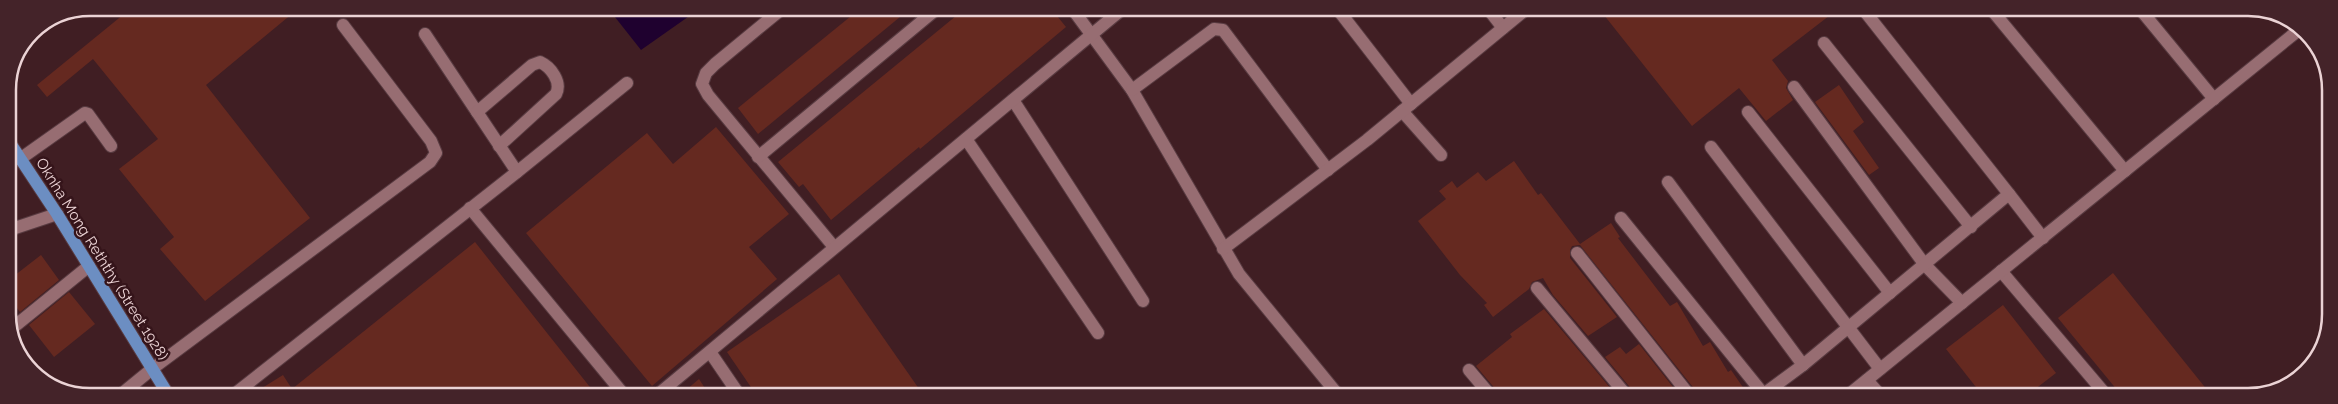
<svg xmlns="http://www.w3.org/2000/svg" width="2338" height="404" font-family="Raleway,sans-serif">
<rect width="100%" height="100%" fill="#401e23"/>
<path fill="#1f012f" d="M611,12H695L641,50Z"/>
<g fill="#652920">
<path d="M1838,9L1772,60L1788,81L1786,88L1793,100L1766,121L1739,88L1692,126L1600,10Z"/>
<path d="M962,11H1053L1066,27L920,149L919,147L831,220L803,184L799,187L778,162Z"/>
<path d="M856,12H906L758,134L738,108Z"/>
<path d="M293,13L206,85L310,218L205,301L160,249L174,237L119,169L158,139L93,59L47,97L37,85L124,14Z"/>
<path d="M1839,85L1864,122L1853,131L1879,168L1869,175L1815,102Z"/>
<path d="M716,127L789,214L749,247L777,279L652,386L526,233L647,133L673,164Z"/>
<path d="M1514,161L1538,195L1541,193L1580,244L1611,223L1620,237L1618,238L1670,306L1677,302L1703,346L1710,342L1728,372L1731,370L1749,396H1698L1696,391L1580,245L1572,246L1570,250V258L1617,317L1588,336L1553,295L1543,278L1532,282L1529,289L1493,317L1484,305L1487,303L1460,275L1418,221L1446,199L1439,191L1452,181L1457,188L1478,172L1486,181Z"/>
<path d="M475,242L597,396H249L283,375L292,389Z"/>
<path d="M41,255L59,280L20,312L10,299V279Z"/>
<path d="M2113,273L2212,396H2122L2058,318Z"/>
<path d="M839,274L924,396H757L727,352Z"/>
<path d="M69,292L95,324L54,357L29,325Z"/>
<path d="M2003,305L2056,373L2026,396H1983L1946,349Z"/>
<path d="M1544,309L1617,396H1499L1497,391L1476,366L1512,337L1510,334Z"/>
<path d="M1639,344L1680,396H1635L1633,391L1605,357L1620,347L1626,354Z"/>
<path d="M699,379L710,396H679Z"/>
<path d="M1475,389L1481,396H1466Z"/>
</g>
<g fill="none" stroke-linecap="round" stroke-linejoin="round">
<g stroke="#583b41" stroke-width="14">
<g id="minor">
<path d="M1991,9L2125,171"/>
<path d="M2140,9L2214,99"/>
<path d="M1489,10L1503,28"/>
<path d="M1074,11L1132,90L1239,274L1339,396"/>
<path d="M1339,11L1411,104"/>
<path d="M778,12L715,64L706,73L702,84L708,95L834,247"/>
<path d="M425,34L517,172"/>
<path d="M1824,43L1971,227"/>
<path d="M1794,87L1925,265L1962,303"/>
<path d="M1132,90L1214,29L1223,30L1328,170"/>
<path d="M1013,100L1143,301"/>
<path d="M1402,111L1441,155"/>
<path d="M477,112L532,65L540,62C551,67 562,82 556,94L499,146"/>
<path d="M1748,112L1890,293"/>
<path d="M966,139L1098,333"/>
<path d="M1711,147L1880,369"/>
<path d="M758,157L933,12"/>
<path d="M20,159L85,113L88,114L111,146"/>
<path d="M1668,182L1803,365"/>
<path d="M2009,194L2043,238"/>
<path d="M470,208L625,396"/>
<path d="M1621,218L1765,396"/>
<path d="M9,230L57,214"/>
<path d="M1223,249L1367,140L1525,10"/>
<path d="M1577,253L1690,396"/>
<path d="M2001,271L2107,396"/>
<path d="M1537,288L1627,396"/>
<path d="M10,330L89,266"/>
<path d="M710,352L740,396"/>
<path d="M1469,370L1491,396"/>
<path d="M1867,380L1881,396"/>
<path d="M119,396L152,369L430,162L436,153L431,141L343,25"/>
<path d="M232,396L517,172L627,83"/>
<path d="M656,396L1120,11"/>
<path d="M1761,396L1803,365L2009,194L1863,9"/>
<path d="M1847,396L2300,29"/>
</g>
</g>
<g stroke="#583b41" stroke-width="14">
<path id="major" d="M8,140L57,214L169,396"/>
</g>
<use href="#minor" stroke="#976d72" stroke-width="12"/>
<use href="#major" stroke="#6c8ec2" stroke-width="12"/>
</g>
<g text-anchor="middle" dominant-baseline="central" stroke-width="5" stroke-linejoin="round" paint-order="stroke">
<g font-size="15" fill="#ebd3d5" stroke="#35141a">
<text transform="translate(102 259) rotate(58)">Oknha Mong Reththy (Street 1928)</text>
</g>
</g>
<path d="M0 0H2338V404H0ZM90 16H2248A74 74 0 0 1 2322 90V314A74 74 0 0 1 2248 388H90A74 74 0 0 1 16 314V90A74 74 0 0 1 90 16Z" fill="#442329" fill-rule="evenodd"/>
<path fill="none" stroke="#ebd3d5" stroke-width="2.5" d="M90 16H2248A74 74 0 0 1 2322 90V314A74 74 0 0 1 2248 388H90A74 74 0 0 1 16 314V90A74 74 0 0 1 90 16Z"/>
</svg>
